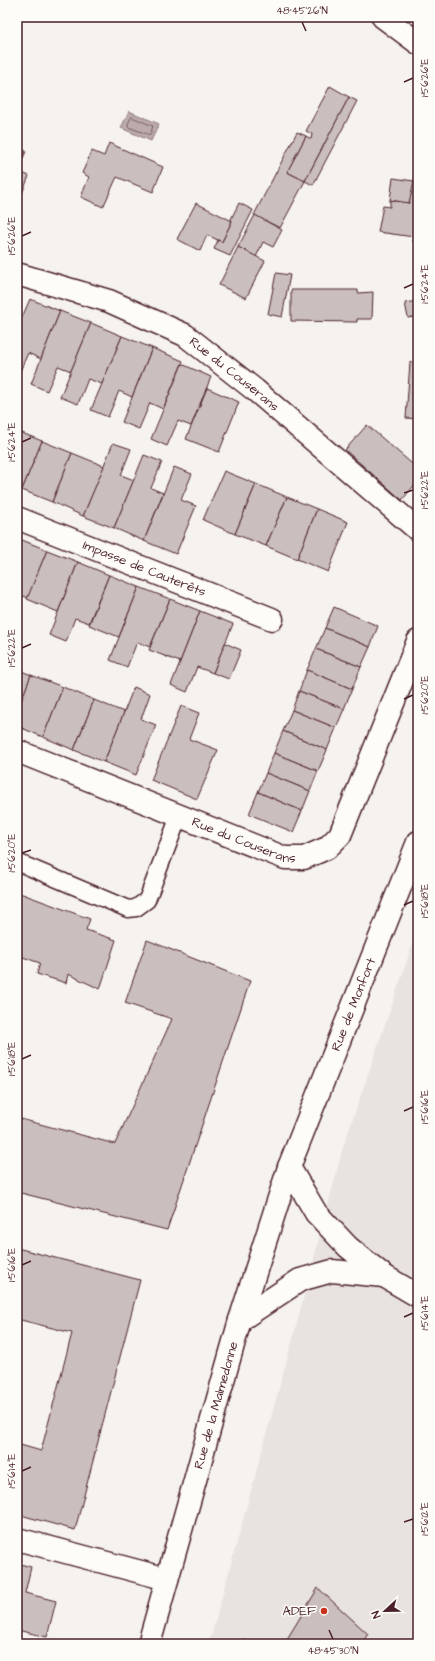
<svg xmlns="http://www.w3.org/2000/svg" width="435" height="1661" font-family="'Architects Daughter',sans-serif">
<rect width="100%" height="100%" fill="#f6f3ef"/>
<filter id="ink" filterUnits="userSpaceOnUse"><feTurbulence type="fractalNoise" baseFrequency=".025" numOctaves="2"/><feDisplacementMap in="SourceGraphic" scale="8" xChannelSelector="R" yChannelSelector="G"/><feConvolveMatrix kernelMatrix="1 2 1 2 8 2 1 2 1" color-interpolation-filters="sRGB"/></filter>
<g filter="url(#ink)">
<path fill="#e9e3e0" d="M418,928V1644H209L296,1326L343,1147Z"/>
<path fill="#bbabac" stroke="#8e7378" d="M129,111L159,124L151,141L121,128Z"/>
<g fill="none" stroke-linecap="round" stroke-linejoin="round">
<path stroke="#77575f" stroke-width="1" d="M132,117L153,126L150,135L128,127V124Z"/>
</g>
<g fill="#cbbfbe" stroke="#4a1f2b">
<path d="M330,86L349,97L305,181L287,172L306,136L311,139L312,134L306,131Z"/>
<path d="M349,97L357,101L313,185L305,181Z"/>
<path d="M297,132L306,136L287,172L305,181L280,228L254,215Z"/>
<path d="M109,143L163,167L153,192L117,177L103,207L81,197L89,177L82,173L92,151L104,156Z"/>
<path d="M17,147L26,151L18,171L29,176L17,206Z"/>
<path d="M415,177L418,178V243L413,242L414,237L378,232L383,206L390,207V200L409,203Z"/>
<path d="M393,178L414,181L409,203L390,200Z"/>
<path d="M196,203L232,221L222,242L207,235L200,251L177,239Z"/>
<path d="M239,203L253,210L230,256L214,249L218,240L222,242L232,221L231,219Z"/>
<path d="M255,215L282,230L273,247L263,242L256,257L238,247Z"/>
<path d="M238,247L265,261L246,298L219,285Z"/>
<path d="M276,273L290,275L282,317L268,314Z"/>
<path d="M291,290H358V293L373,292L372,319H357V322L291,321Z"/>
<path d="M30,299L60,311L41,359L28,353L17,378V329Z"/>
<path d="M418,301V316L408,318L405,303Z"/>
<path d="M60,311L91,323L71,371L58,366L47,391L31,384Z"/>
<path d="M91,323L122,336L102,384L88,379L78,404L60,397Z"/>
<path d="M122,336L152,348L132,397L119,391L108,417L91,410Z"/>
<path d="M152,348L183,361L163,409L150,403L139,429L122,422Z"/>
<path d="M410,362L418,363V419L406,418Z"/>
<path d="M182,364L211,377L191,426L178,421L167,446L151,439Z"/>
<path d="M207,388L239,402L219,452L186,439Z"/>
<path d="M367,425L418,469V481L402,500L345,450Z"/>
<path d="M17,431L42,441L22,490L17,488Z"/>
<path d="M42,441L72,453L52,502L22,490Z"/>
<path d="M113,443L131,449L121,475L134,480L114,528L83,516Z"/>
<path d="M72,453L104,466L83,516L52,502Z"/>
<path d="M144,455L162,462L151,488L163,493L144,541L114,528Z"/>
<path d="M174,467L192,474L181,500L196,506L176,554L144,541Z"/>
<path d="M224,471L256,484L235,534L203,520Z"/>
<path d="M256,484L287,497L266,546L235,534Z"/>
<path d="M287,497L317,509L297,559L266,546Z"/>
<path d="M317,509L348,522L328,572L297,559Z"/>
<path d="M17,538L47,550L28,598L17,593Z"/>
<path d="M47,550L78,562L58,612L27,599Z"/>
<path d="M78,562L109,575L89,623L75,618L66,642L49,635Z"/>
<path d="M109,575L139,587L119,637L89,625Z"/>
<path d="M139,587L170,599L150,647L137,642L127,667L110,660Z"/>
<path d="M170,599L200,611L180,662L149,650Z"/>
<path d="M334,607L378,626L370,647L325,628Z"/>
<path d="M200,611L233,624L213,673L197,667L187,692L171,685Z"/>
<path d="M325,628L370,647L361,667L316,649Z"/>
<path d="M225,643L241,650L229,679L213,673Z"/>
<path d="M316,649L361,667L352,689L307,670Z"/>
<path d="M17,669L31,675L17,712Z"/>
<path d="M307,670L352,689L344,709L299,691Z"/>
<path d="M31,675L63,687L43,737L17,726V712Z"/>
<path d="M63,687L94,700L74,750L43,737Z"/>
<path d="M134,687L150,694L141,719L156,725L136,775L104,762Z"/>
<path d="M299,691L344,709L336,728L292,710Z"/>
<path d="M94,700L124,712L104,762L74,750Z"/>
<path d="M181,706L199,713L189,739L218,750L197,799L151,780Z"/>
<path d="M292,710L336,728L327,750L283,731Z"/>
<path d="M283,731L327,750L318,771L274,753Z"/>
<path d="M274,753L318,771L310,791L266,773Z"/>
<path d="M266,773L310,791L302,811L258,792Z"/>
<path d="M258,792L302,811L293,832L249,814Z"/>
<path d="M17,892L90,919L86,930L116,940L100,989L68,974L66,983L37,974L40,963L17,955Z"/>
<path d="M147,940L250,981L167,1230L17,1192V1118L115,1144L172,1019L125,1003Z"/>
<path d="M17,1248L140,1280L75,1530L17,1514V1444L41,1451L72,1333L17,1319Z"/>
<path d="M17,1563L31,1567L25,1593L56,1601L47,1637L17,1630Z"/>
<path d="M318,1588L368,1634L361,1644H284Z"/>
<path d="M244,1640L257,1644H242Z"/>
</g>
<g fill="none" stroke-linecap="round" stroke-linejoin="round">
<g stroke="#4a1f2b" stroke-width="19">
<path id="service" d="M17,862L128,909L136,908L147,900L179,816"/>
</g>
<g stroke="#4a1f2b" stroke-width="25">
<g id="minor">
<path id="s1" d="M17,274L109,301L185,335L255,390L418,530"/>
<path id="s2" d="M17,518L272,619"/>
<path id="s3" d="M17,751L285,858H304L327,848L340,835L418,641"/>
<path d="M289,1167L316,1213L348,1247L384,1276L418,1296"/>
<path d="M240,1320L300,1280L332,1271L384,1276"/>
<path d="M17,1539L167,1579"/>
</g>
</g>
<g stroke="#4a1f2b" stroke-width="25">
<g id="tertiary">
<path id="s4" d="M149,1644L240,1320L289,1167L418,842"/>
</g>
</g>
<g stroke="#4a1f2b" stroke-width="25">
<path id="primary" d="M383,17L418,43"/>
</g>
<use href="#service" stroke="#fdfcf7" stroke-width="16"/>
<use href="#minor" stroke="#fdfcf7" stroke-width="22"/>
<use href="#tertiary" stroke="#fdfcf7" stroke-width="22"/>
<use href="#primary" stroke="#fdfcf7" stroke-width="22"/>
</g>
</g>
<path fill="none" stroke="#4a1f2b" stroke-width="1.5" d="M302,22L306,31M404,82L413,78M22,236L31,232M404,288L413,284M22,442L31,438M404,493L413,490M22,648L31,644M404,699L413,695M22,853L31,850M404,905L413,901M22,1059L31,1055M404,1111L413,1107M22,1265L31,1261M404,1317L413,1313M22,1471L31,1467M404,1522L413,1519M329,1630L333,1639"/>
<circle fill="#c8321e" stroke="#fdfcf7" stroke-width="1.5" cx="324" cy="1611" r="4"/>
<g text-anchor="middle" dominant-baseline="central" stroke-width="3" stroke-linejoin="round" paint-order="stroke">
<g font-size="13" fill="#4a1f2b" stroke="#fdfcf7">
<text stroke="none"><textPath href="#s1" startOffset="242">Rue du Couserans</textPath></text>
<text stroke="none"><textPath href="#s2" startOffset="137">Impasse de Cauterêts</textPath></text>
<text stroke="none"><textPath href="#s3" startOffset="244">Rue du Couserans</textPath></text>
<text stroke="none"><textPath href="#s4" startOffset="672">Rue de Monfort</textPath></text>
<text stroke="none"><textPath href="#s4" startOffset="248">Rue de la Malmedonne</textPath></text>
</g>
<g font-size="13" fill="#4a1f2b" stroke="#fdfcf7" text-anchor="end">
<text x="316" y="1611">ADEF</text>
</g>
</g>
<rect width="435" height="1661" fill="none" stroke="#fdfcf7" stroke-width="44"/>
<g transform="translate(385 1611) rotate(248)" stroke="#fdfcf7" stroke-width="3" paint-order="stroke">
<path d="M0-3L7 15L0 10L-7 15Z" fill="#4a1f2b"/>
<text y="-6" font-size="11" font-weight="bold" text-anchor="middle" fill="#4a1f2b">N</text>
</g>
<rect x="22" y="22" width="391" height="1617" fill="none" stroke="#4a1f2b" stroke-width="1.5"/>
<g font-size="10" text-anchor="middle" fill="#4a1f2b">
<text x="302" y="14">48°45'26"N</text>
<text transform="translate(424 78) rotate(-90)" y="4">1°56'26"E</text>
<text transform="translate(11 236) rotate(-90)" y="4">1°56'26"E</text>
<text transform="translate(424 284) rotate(-90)" y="4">1°56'24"E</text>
<text transform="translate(11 442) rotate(-90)" y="4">1°56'24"E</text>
<text transform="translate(424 490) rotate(-90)" y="4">1°56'22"E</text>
<text transform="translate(11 648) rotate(-90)" y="4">1°56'22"E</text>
<text transform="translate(424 695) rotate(-90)" y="4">1°56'20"E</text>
<text transform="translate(11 853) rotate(-90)" y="4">1°56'20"E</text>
<text transform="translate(424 901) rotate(-90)" y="4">1°56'18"E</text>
<text transform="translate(11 1059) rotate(-90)" y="4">1°56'18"E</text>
<text transform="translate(424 1107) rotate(-90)" y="4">1°56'16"E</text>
<text transform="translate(11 1265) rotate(-90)" y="4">1°56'16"E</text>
<text transform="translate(424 1313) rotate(-90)" y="4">1°56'14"E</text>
<text transform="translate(11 1471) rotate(-90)" y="4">1°56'14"E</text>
<text transform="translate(424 1519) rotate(-90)" y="4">1°56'12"E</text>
<text x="333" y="1654">48°45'30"N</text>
</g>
</svg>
